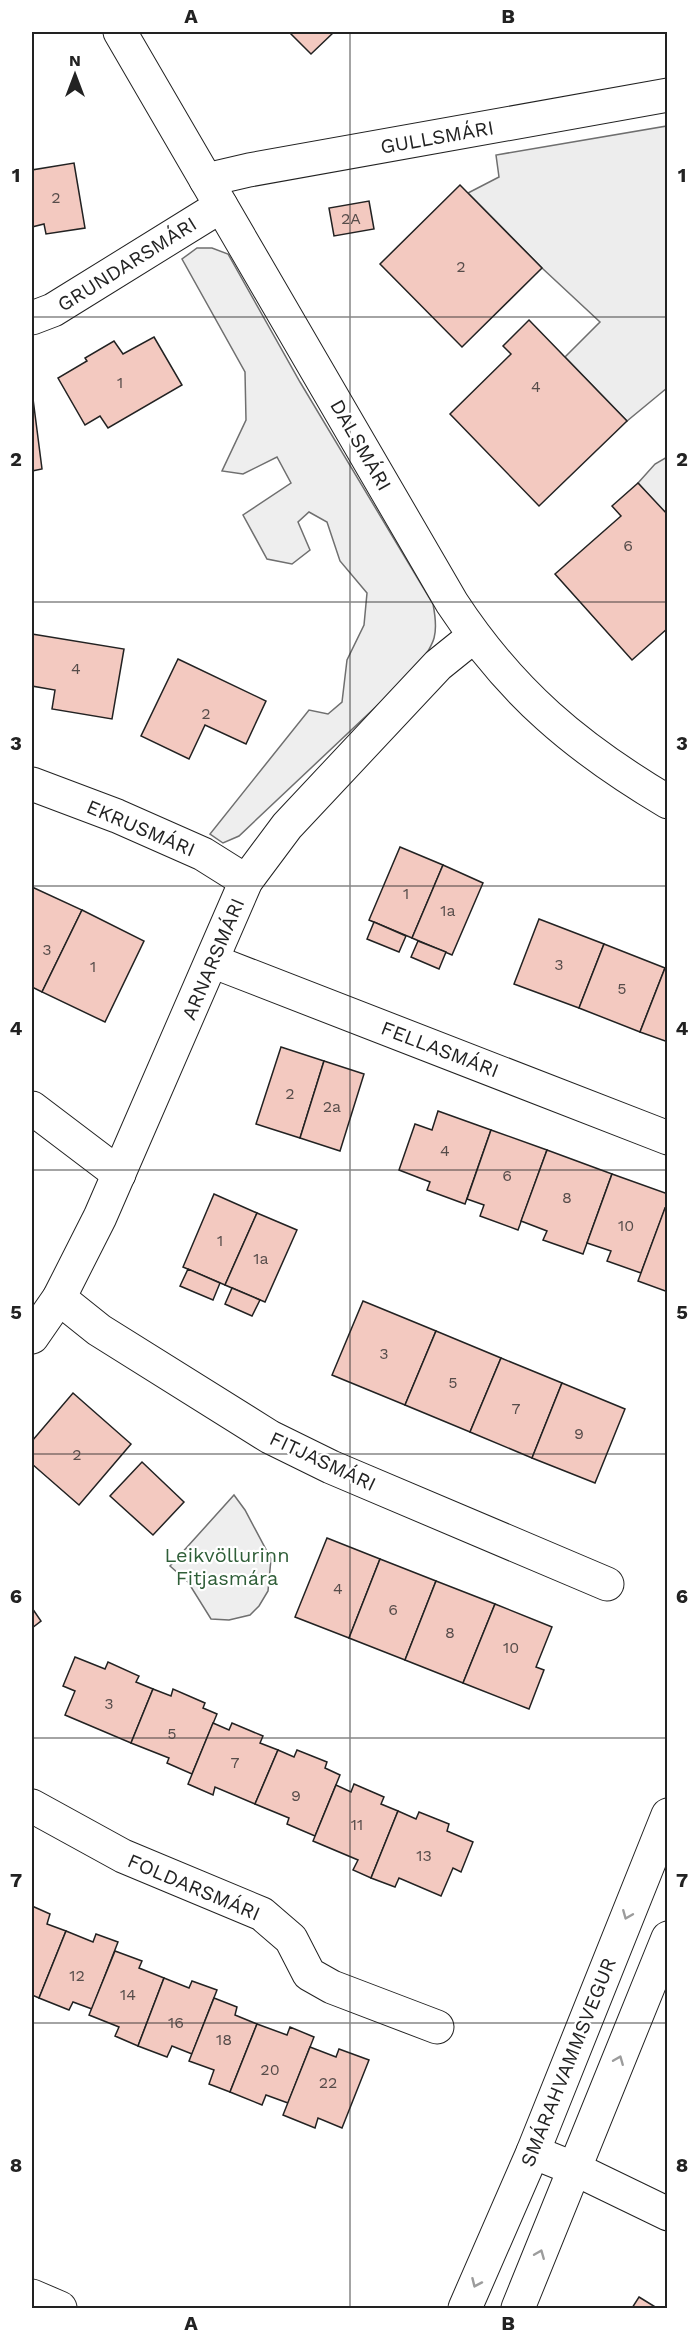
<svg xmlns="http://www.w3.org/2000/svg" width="699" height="2340" font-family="'Work Sans',sans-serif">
<rect width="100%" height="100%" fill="#fff"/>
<g fill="#eee" stroke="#6f6f6f" stroke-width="1.5">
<path d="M197,248H212L228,254L300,382L433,604C439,635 435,642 418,667L239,836L223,843L210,834L309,710L328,714L342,702L347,660L364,625L367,593L340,561L327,522L309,512L298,522L310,550L292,564L267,559L243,515L291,483L277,457L243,474L222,471L246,420L245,372L182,259Z"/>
<path d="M234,1495L245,1510L271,1559L268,1591L259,1606L250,1615L229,1620L211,1619L188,1582L170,1566Z"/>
</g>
<g fill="#ededed" stroke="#6f6f6f" stroke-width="1.5">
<path d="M667,126V388L627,421L565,357L600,322L542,268L468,193L499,177L496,155Z"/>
<path d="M667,457V515L638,483L655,464Z"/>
</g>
<g fill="#f3c9c0" stroke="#222" stroke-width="1.5">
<path d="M289,32H334L311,54Z"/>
<path d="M74,163L85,228L46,234L44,224L32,227V170Z"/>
<path d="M460,185L542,268L462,347L380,264Z"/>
<path d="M369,201L374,229L334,236L329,208Z"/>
<path d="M529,320L627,421L539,506L450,414L511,354L503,346Z"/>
<path d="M154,337L182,385L108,428L100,416L85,425L58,378L87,361L85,358L114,341L123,354Z"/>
<path d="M32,391L42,469L32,471Z"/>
<path d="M638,483L668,515V628L632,660L555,574L621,516L612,506Z"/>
<path d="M32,634L124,649L112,719L52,709L55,690L32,686Z"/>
<path d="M178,659L266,701L246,744L205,725L189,759L141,736Z"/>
<path d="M400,847L443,865L412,938L369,920Z"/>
<path d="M443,865L483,883L452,955L412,938Z"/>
<path d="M32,887L82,910L42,992L32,987Z"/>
<path d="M82,910L144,941L105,1022L42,992Z"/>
<path d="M539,919L604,944L579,1008L514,984Z"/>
<path d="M374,922L406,936L399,952L367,939Z"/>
<path d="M418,941L446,952L439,969L411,957Z"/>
<path d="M604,944L665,968L640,1032L579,1008Z"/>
<path d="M665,968L668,969V1042L640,1032Z"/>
<path d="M281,1047L324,1061L300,1138L256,1124Z"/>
<path d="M324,1061L364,1074L340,1151L300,1138Z"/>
<path d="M438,1111L491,1130L465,1204L427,1190L430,1182L399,1170L415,1124L432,1130Z"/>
<path d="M491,1130L547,1150L518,1230L480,1216L484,1205L467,1199Z"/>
<path d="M547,1150L612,1174L583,1254L543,1240L547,1231L521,1221Z"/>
<path d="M612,1174L668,1194V1201L641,1273L607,1261L611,1251L587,1243Z"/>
<path d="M214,1194L257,1213L225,1285L183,1267Z"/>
<path d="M665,1208L668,1209V1292L638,1281Z"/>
<path d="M257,1213L297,1230L265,1302L225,1285Z"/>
<path d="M188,1269L220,1283L213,1300L180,1286Z"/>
<path d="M232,1288L260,1300L252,1316L225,1304Z"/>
<path d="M363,1301L436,1331L405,1405L332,1375Z"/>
<path d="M436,1331L501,1358L470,1432L405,1405Z"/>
<path d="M501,1358L562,1383L532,1458L470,1432Z"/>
<path d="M562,1383L625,1409L595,1483L532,1458Z"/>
<path d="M73,1393L131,1444L79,1505L32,1464V1441Z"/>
<path d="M142,1462L184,1502L153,1535L110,1496Z"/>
<path d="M327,1538L380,1559L349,1638L295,1617Z"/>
<path d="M380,1559L436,1581L405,1660L349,1638Z"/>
<path d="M436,1581L495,1604L463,1683L405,1660Z"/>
<path d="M495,1604L552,1627L536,1667L544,1670L529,1709L463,1683Z"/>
<path d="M32,1608L41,1621L32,1628Z"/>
<path d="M75,1657L105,1669L108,1662L139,1676L136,1682L153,1689L131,1743L65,1715L75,1691L63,1686Z"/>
<path d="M153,1689L171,1696L173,1689L205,1703L203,1708L217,1714L192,1774L167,1763L169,1758L131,1743Z"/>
<path d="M213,1723L229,1730L232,1723L263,1736L260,1743L278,1750L255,1804L215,1787L213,1795L188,1784Z"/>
<path d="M278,1750L294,1757L297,1750L327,1762L325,1768L340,1775L315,1836L287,1824L289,1818L255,1804Z"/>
<path d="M354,1784L384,1797L381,1804L398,1811L371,1878L353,1870L358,1860L313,1841L336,1785L351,1792Z"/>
<path d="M398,1811L416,1819L419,1812L449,1824L447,1831L473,1842L461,1872L453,1868L441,1896L399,1878L395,1887L371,1878Z"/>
<path d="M32,1906L50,1914L47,1924L66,1931L39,1998L32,1995Z"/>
<path d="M66,1931L93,1942L96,1934L118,1942L92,2009L73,2002L69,2010L39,1998Z"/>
<path d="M115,1951L142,1961L139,1968L164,1978L138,2046L115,2036L119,2027L89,2015Z"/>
<path d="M164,1978L189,1988L192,1981L217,1990L192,2054L172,2046L167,2057L138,2046Z"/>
<path d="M214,1998L237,2007L235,2015L257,2024L230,2092L209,2084L214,2070L189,2061Z"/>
<path d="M257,2024L287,2035L290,2027L314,2037L288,2103L266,2095L262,2105L230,2092Z"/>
<path d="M310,2047L336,2057L339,2049L369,2060L342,2128L318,2118L315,2128L283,2115Z"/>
<path d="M639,2297L657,2308H632Z"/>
</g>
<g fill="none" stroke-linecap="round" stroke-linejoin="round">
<g stroke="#222" stroke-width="35">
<g id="minor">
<path d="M206,180L249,170L668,95"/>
<path d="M32,318L53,310L221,206"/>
<path d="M32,784L117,816L203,854L246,881"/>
<path d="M212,961L668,1138"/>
<path d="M32,1108L119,1174"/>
<path d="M59,1298L99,1330L270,1437L331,1467L607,1584"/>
<path d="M32,1806L123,1856L262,1914L291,1939L309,1974L332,1987L437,2027"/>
<path d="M533,2152L575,2169L668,2214"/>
<path d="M32,2296L60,2308"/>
</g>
</g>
<g stroke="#222" stroke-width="35">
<g id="tertiary">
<path d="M120,32L452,603C511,693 577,748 668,802"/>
<path d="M32,1337L59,1298L100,1217L246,881L287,826L438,665L474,636"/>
</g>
</g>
<g stroke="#222" stroke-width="35">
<g id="secondary">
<path d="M465,2308L533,2152L668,1815"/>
<path d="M518,2308L668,1938"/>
</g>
</g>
<use href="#minor" stroke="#fff" stroke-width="33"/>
<use href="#tertiary" stroke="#fff" stroke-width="33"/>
<use href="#secondary" stroke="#fff" stroke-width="33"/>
</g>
<defs><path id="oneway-chevron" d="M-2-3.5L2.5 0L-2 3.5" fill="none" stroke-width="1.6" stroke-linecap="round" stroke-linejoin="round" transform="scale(1.5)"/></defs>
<g stroke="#9c9c9c">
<use href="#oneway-chevron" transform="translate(627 1915) rotate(112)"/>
<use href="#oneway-chevron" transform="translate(619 2060) rotate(-68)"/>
<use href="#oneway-chevron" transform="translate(540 2254) rotate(-68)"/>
<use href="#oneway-chevron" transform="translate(476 2283) rotate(114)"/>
</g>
<path fill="none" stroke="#222" stroke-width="1.5" stroke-opacity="0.55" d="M350,32V2308M32,317H668M32,602H668M32,886H668M32,1170H668M32,1454H668M32,1738H668M32,2023H668"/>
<g text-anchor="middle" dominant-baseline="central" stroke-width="4.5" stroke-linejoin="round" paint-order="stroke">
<g font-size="16" fill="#564c4a">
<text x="56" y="197">2</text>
<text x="351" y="218">2A</text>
<text x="461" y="266">2</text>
<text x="120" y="382">1</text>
<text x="536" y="386">4</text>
<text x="628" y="545">6</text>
<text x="76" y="668">4</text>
<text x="206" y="713">2</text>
<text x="406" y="893">1</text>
<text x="448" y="910">1a</text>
<text x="47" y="949">3</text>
<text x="559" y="964">3</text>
<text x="93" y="966">1</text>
<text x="622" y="988">5</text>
<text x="290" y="1093">2</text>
<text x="332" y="1106">2a</text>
<text x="445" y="1150">4</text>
<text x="507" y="1175">6</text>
<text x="567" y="1197">8</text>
<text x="626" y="1225">10</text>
<text x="220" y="1240">1</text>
<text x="261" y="1258">1a</text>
<text x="384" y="1353">3</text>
<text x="453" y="1382">5</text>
<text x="516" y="1408">7</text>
<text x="579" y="1433">9</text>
<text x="77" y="1454">2</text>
<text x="338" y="1588">4</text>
<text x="393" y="1609">6</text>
<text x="450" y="1632">8</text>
<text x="511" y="1647">10</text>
<text x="109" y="1703">3</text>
<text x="172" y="1733">5</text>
<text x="235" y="1762">7</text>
<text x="296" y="1795">9</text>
<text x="357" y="1824">11</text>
<text x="424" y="1855">13</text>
<text x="77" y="1975">12</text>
<text x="128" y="1994">14</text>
<text x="176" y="2022">16</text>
<text x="224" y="2039">18</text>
<text x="270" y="2069">20</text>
<text x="328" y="2082">22</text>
</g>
<g font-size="20" fill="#222" stroke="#fff">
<text transform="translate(437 137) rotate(-10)">GULLSMÁRI</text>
<text transform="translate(127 264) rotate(-32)">GRUNDARSMÁRI</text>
<text transform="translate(361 445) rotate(60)">DALSMÁRI</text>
<text transform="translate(141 828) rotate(23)">EKRUSMÁRI</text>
<text transform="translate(213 959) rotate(-67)">ARNARSMÁRI</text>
<text transform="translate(440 1049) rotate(21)">FELLASMÁRI</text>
<text transform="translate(323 1461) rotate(25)">FITJASMÁRI</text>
<text transform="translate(194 1887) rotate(23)">FOLDARSMÁRI</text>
<text transform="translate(568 2062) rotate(-68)">SMÁRAHVAMMSVEGUR</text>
</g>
<g font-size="20" fill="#2f5e38" stroke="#fff">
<text x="227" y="1555">Leikvöllurinn<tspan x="227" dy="23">Fitjasmára</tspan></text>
</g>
</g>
<rect width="699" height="2340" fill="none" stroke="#ffffff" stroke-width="66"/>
<g transform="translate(75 75)" stroke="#ffffff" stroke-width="4.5" paint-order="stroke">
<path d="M0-4.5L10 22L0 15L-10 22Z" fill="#222222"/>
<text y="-9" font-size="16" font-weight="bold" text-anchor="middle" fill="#222222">N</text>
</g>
<rect x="33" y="33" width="633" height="2274" fill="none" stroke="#222" stroke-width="2"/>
<g font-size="20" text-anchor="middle" font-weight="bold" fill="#222">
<text x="191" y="23">A</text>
<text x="508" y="23">B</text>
<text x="16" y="182">1</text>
<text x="682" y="182">1</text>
<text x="16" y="466">2</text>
<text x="682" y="466">2</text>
<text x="16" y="750">3</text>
<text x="682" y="750">3</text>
<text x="16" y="1035">4</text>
<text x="682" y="1035">4</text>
<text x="16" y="1319">5</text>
<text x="682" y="1319">5</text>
<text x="16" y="1603">6</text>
<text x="682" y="1603">6</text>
<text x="16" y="1887">7</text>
<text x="682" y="1887">7</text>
<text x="16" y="2172">8</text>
<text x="682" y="2172">8</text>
<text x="191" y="2330">A</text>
<text x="508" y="2330">B</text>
</g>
</svg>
